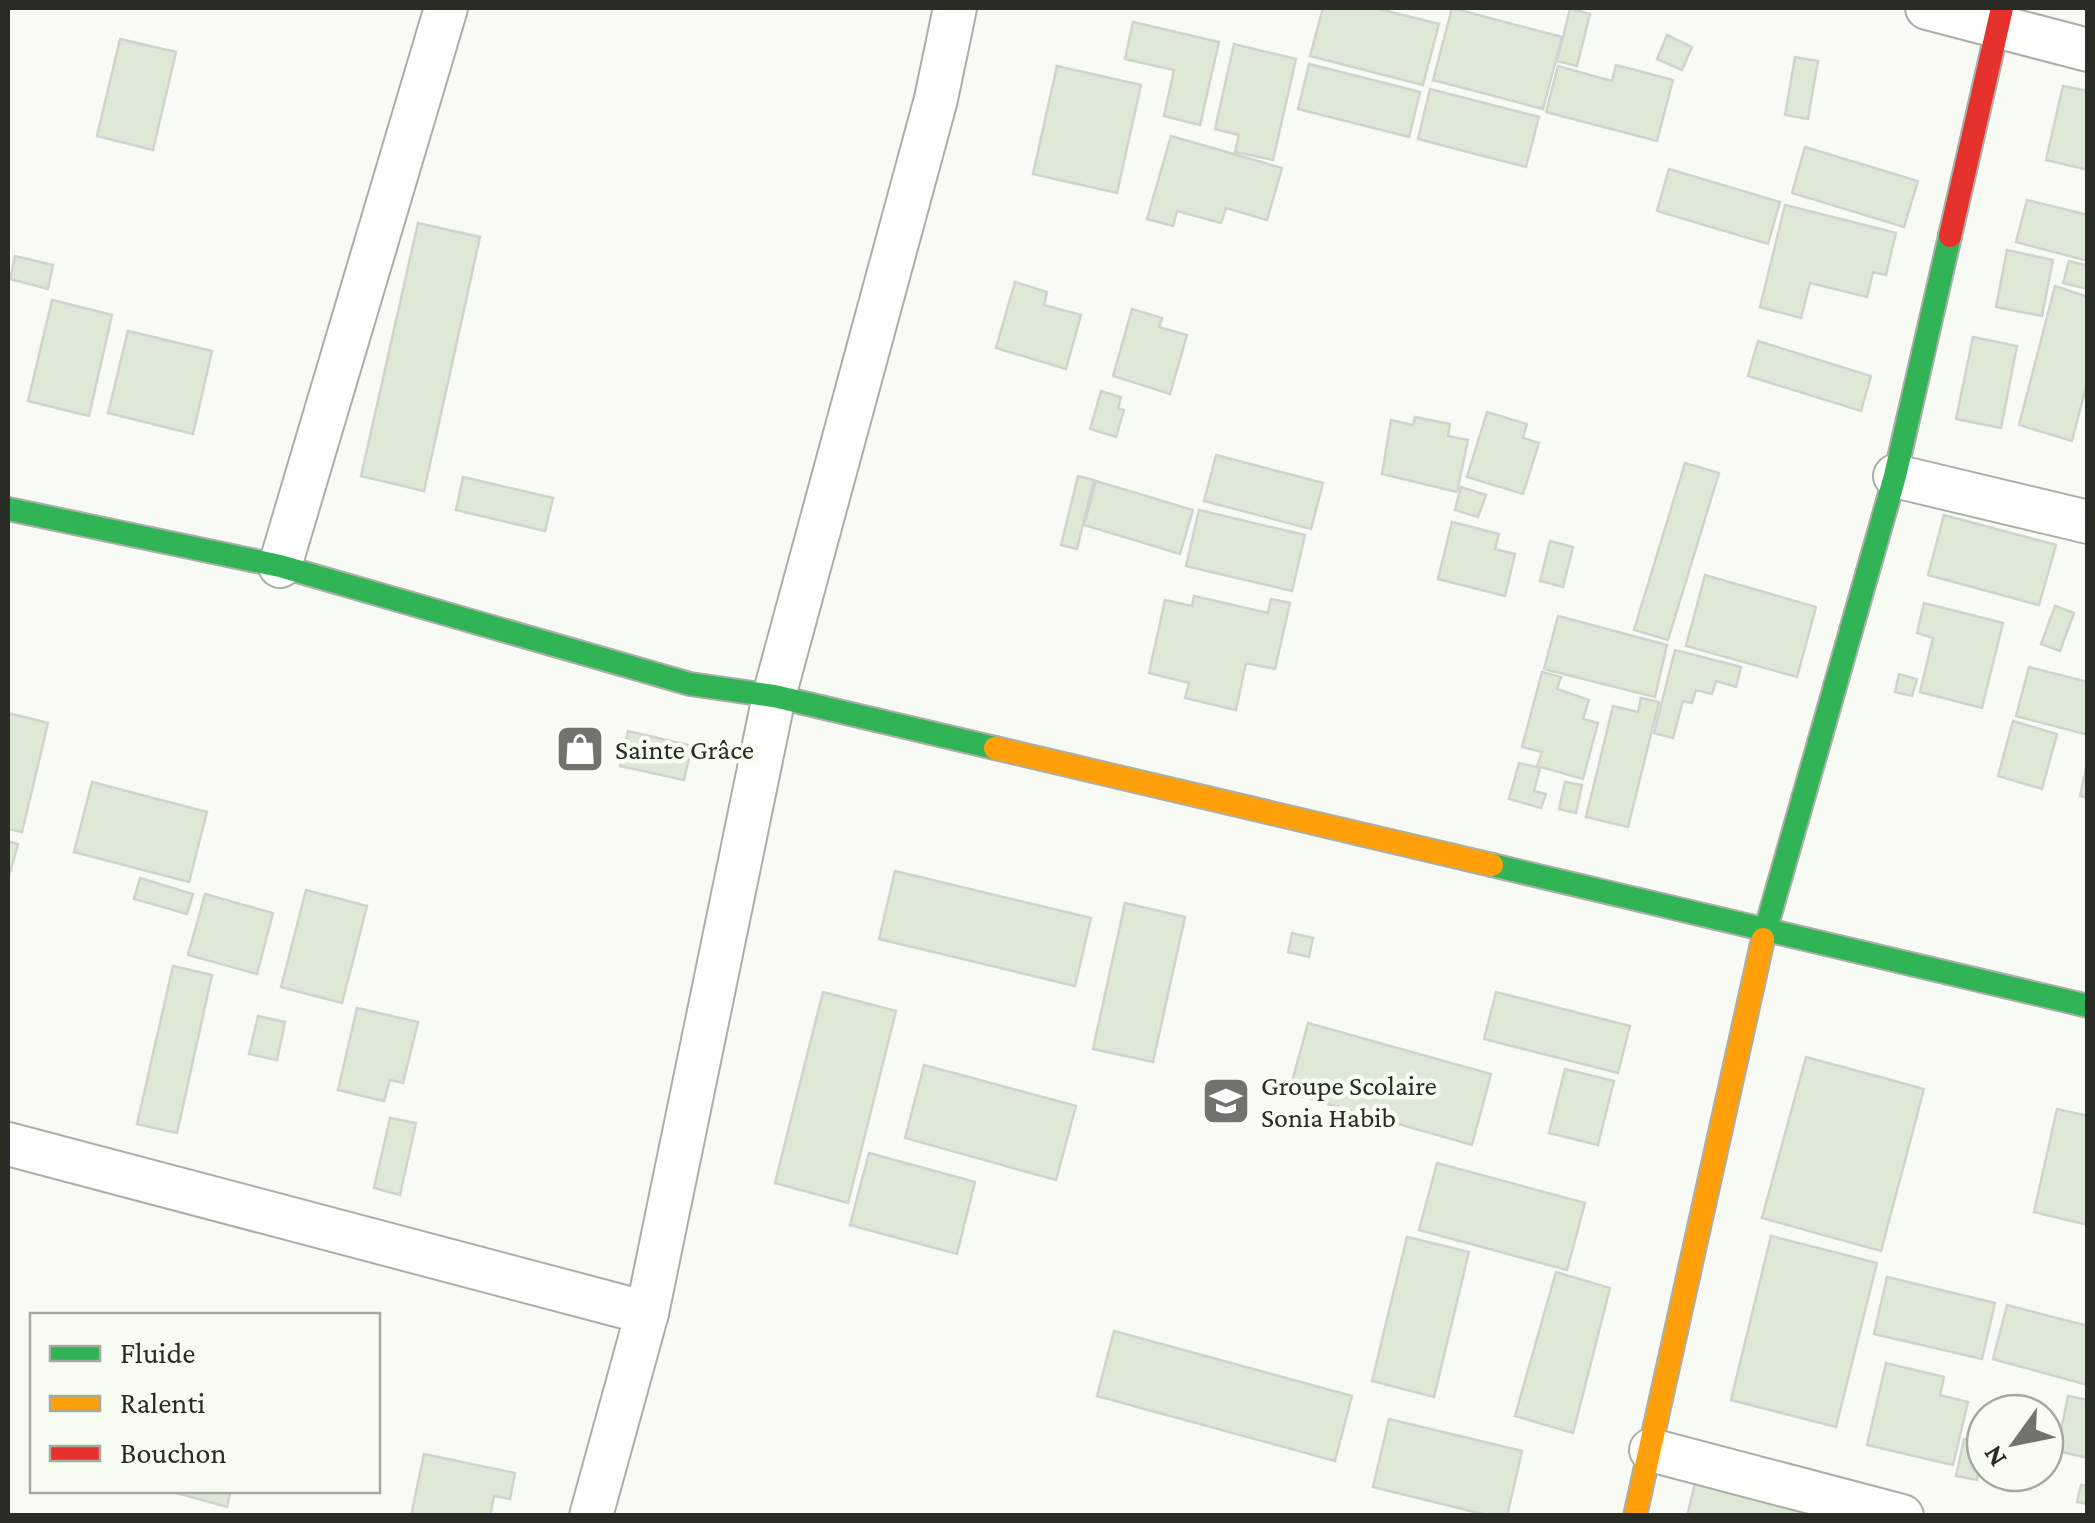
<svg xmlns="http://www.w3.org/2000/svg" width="2095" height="1523" font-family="'Crimson Pro',serif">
<rect width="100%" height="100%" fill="#f7fbf4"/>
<g fill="#dee8d6" stroke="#d0d4ce" stroke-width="2.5">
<path d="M1323,8H1375L1439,24L1423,85L1310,56Z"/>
<path d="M1452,8L1562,37L1543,109L1433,80Z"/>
<path d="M1570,9L1590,14L1577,66L1557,61Z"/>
<path d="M1133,22L1219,42L1200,125L1164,116L1174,70L1125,59Z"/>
<path d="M1667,35L1692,47L1682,70L1657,59Z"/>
<path d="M120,39L176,52L153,150L97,136Z"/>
<path d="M1234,44L1296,59L1273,160L1235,152L1239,135L1215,129Z"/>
<path d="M1795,57L1818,61L1808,119L1785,115Z"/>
<path d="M1309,64L1420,92L1409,137L1298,109Z"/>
<path d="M1616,65L1673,80L1657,141L1546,112L1558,66L1612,81Z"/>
<path d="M1057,66L1141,85L1117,193L1033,174Z"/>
<path d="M2063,86L2088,91V170L2046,160Z"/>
<path d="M1430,89L1539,117L1526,167L1418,139Z"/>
<path d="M1171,136L1282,168L1267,220L1226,208L1221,223L1177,211L1173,226L1147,219Z"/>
<path d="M1805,147L1918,181L1904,227L1792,193Z"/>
<path d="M1669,169L1780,202L1768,244L1657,211Z"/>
<path d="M2027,200L2088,215V261L2016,242Z"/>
<path d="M1785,205L1896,233L1886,275L1873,272L1867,297L1810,283L1801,318L1760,307Z"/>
<path d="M418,223L480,237L424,491L361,476Z"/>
<path d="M2007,250L2053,260L2042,316L1996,307Z"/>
<path d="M15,256L53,265L48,289L10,279Z"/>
<path d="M2069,261L2088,266V289L2063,283Z"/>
<path d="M1015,282L1047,292L1044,305L1081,315L1066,369L996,348Z"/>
<path d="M2055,286L2088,297V379L2072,441L2019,425Z"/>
<path d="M52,300L112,315L89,416L28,401Z"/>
<path d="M1132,309L1162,318L1159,327L1187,335L1170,394L1113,376Z"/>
<path d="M128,331L212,351L193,434L108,413Z"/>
<path d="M1973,337L2017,346L2001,428L1956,419Z"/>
<path d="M1758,341L1871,376L1861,411L1748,376Z"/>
<path d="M1101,391L1121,397L1118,409L1124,410L1116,437L1090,429Z"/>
<path d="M1487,412L1527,424L1523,438L1539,443L1523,494L1467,477Z"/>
<path d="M1415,417L1450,424L1448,436L1468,440L1457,492L1382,474L1391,420L1413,425Z"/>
<path d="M1216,455L1323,483L1311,529L1204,501Z"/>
<path d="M1685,463L1719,473L1668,640L1634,630Z"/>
<path d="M1078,476L1094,480L1077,549L1061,545Z"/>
<path d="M463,477L553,498L545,531L456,510Z"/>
<path d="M1096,481L1193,510L1180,554L1084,525Z"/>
<path d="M1461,487L1486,495L1478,517L1455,510Z"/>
<path d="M1199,510L1305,535L1292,591L1186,566Z"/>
<path d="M1944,515L2056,545L2039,605L1928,575Z"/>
<path d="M1452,522L1499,534L1495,549L1515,554L1505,596L1438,579Z"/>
<path d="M1550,541L1573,547L1563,587L1540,581Z"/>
<path d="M1705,575L1816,607L1797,677L1686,646Z"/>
<path d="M1194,596L1268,613L1271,599L1290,603L1275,669L1246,663L1236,710L1185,698L1189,683L1149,673L1165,600L1192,606Z"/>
<path d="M1924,603L2003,623L1982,708L1920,692L1933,638L1917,633Z"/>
<path d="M2055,606L2074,613L2060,651L2041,644Z"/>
<path d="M1558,616L1667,645L1655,697L1544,669Z"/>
<path d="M1675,650L1741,667L1736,687L1716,681L1712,694L1696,690L1692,703L1683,701L1673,738L1654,733Z"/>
<path d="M2029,667L2088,682V735L2016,716Z"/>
<path d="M1542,672L1561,677L1557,689L1589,700L1583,719L1598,723L1583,779L1537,766L1542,752L1522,747Z"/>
<path d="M1899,674L1917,679L1912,696L1895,692Z"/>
<path d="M1641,698L1659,702L1628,827L1586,817L1613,706L1638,712Z"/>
<path d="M8,713L48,723L22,832L8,829Z"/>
<path d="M2013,721L2057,734L2042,789L1998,776Z"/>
<path d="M628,731L692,746L684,780L620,766Z"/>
<path d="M2088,759V798L2080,796Z"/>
<path d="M1519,763L1540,768L1534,791L1546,794L1541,808L1509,799Z"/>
<path d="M92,782L207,812L189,882L74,852Z"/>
<path d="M1565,782L1582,785L1576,813L1559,809Z"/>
<path d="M8,841L18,844L8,880Z"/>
<path d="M895,871L1091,918L1075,986L879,939Z"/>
<path d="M140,878L193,894L187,914L134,899Z"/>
<path d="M306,890L367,906L342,1003L281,987Z"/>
<path d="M205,894L273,913L257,974L188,955Z"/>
<path d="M1125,903L1185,917L1153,1062L1093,1049Z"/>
<path d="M1292,933L1313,938L1309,957L1288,952Z"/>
<path d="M173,966L212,975L177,1133L137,1124Z"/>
<path d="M823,992L896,1011L848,1203L775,1183Z"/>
<path d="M1496,992L1630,1026L1618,1073L1484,1039Z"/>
<path d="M357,1008L418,1022L403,1083L390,1080L384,1101L338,1090Z"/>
<path d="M258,1016L285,1022L277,1060L249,1054Z"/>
<path d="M1308,1023L1491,1074L1472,1145L1289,1093Z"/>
<path d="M1806,1057L1924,1089L1881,1251L1762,1218Z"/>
<path d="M924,1065L1076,1106L1056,1180L905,1138Z"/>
<path d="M1565,1069L1614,1081L1598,1145L1549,1133Z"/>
<path d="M2057,1109L2088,1116V1225L2034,1212Z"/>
<path d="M390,1118L416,1123L400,1195L374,1188Z"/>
<path d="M869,1153L975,1182L957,1254L850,1225Z"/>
<path d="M1437,1163L1585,1203L1567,1270L1419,1230Z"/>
<path d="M1771,1236L1877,1263L1836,1427L1731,1400Z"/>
<path d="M1407,1237L1469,1252L1434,1397L1372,1381Z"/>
<path d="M1556,1272L1610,1288L1573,1433L1515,1416Z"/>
<path d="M1887,1277L1995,1303L1982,1359L1874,1334Z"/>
<path d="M2007,1305L2088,1326V1385L1993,1359Z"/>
<path d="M1114,1331L1352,1396L1335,1461L1097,1396Z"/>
<path d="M1886,1363L1944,1377L1940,1395L1968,1402L1953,1465L1867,1445Z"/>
<path d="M2068,1396L2088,1400V1458L2057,1451Z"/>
<path d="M1389,1419L1522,1451L1507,1516H1491L1373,1487Z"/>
<path d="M1964,1439L1984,1443L1977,1480L1956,1476Z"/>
<path d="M424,1454L515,1473L510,1499L494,1496L490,1516H411Z"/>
<path d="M1695,1483L1819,1516H1687Z"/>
<path d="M2081,1485L2088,1486V1504L2077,1502Z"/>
<path d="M166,1490H231L227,1507Z"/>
</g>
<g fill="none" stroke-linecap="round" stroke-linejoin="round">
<g stroke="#abafa8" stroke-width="46">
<g id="street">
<path d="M1927,8L2088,50"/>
<path d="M1895,476L2088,522"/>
<path d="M280,566L446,8"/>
<path d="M8,1144L647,1313"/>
<path d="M1651,1450L1902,1516"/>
<path d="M591,1516L647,1313L774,696L936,99L955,8"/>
</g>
</g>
<g stroke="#abafa8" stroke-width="26">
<g id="fast">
<path d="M8,509L280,566L690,684L774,696L995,748"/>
<path d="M1492,865L2088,1006"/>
<path d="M1763,939L1895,476L1950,236"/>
</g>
</g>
<g stroke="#abafa8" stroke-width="26">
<g id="slow">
<path d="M995,748L1492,865"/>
<path d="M1635,1516L1763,939"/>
</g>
</g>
<g stroke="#abafa8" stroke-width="26">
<path id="jam" d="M1950,236L2002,8"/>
</g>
<use href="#street" stroke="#fefefd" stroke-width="42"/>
<use href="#fast" stroke="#30b455" stroke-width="22"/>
<use href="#slow" stroke="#ff9f0a" stroke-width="22"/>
<use href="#jam" stroke="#e5322d" stroke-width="22"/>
</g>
<defs>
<g id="shop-square" transform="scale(2.5)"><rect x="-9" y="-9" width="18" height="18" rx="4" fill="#70746d" stroke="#f7fef1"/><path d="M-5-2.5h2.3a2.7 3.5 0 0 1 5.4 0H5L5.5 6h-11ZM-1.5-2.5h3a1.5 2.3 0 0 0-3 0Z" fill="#fff"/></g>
<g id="school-square" transform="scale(2.5)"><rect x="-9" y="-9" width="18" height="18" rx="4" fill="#70746d" stroke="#f7fef1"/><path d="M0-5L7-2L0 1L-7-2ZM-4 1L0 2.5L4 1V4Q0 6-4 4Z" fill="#fff"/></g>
</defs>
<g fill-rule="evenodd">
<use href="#shop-square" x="580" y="749"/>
<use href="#school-square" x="1226" y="1101"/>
</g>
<g text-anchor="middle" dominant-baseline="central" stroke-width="9" stroke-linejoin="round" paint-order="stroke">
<g font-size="28" fill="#282c24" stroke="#f7fef1" text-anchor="start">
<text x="615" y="749">Sainte Grâce</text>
<text x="1261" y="1085">Groupe Scolaire<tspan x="1261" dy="32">Sonia Habib</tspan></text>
</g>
</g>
<rect width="2095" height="1523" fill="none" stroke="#282c24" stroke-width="20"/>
<rect x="30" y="1313" width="350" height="180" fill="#f7fef1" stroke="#a4aa9f" stroke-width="2.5"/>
<rect x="50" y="1346" width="50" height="15" fill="#30b455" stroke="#a4aa9f" stroke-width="2.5"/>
<text x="120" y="1363" font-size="30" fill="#282c24">Fluide</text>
<rect x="50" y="1396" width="50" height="15" fill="#ff9f0a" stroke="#a4aa9f" stroke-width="2.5"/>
<text x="120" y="1413" font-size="30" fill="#282c24">Ralenti</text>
<rect x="50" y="1446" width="50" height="15" fill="#e5322d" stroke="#a4aa9f" stroke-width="2.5"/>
<text x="120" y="1463" font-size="30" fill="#282c24">Bouchon</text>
<g transform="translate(2015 1443) rotate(237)"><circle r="48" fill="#f7fef1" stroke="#a4aa9f" stroke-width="2.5"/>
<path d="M0-8L18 38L0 25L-18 38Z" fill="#70746d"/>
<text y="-15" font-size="28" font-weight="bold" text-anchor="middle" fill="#282c24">N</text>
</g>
</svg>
